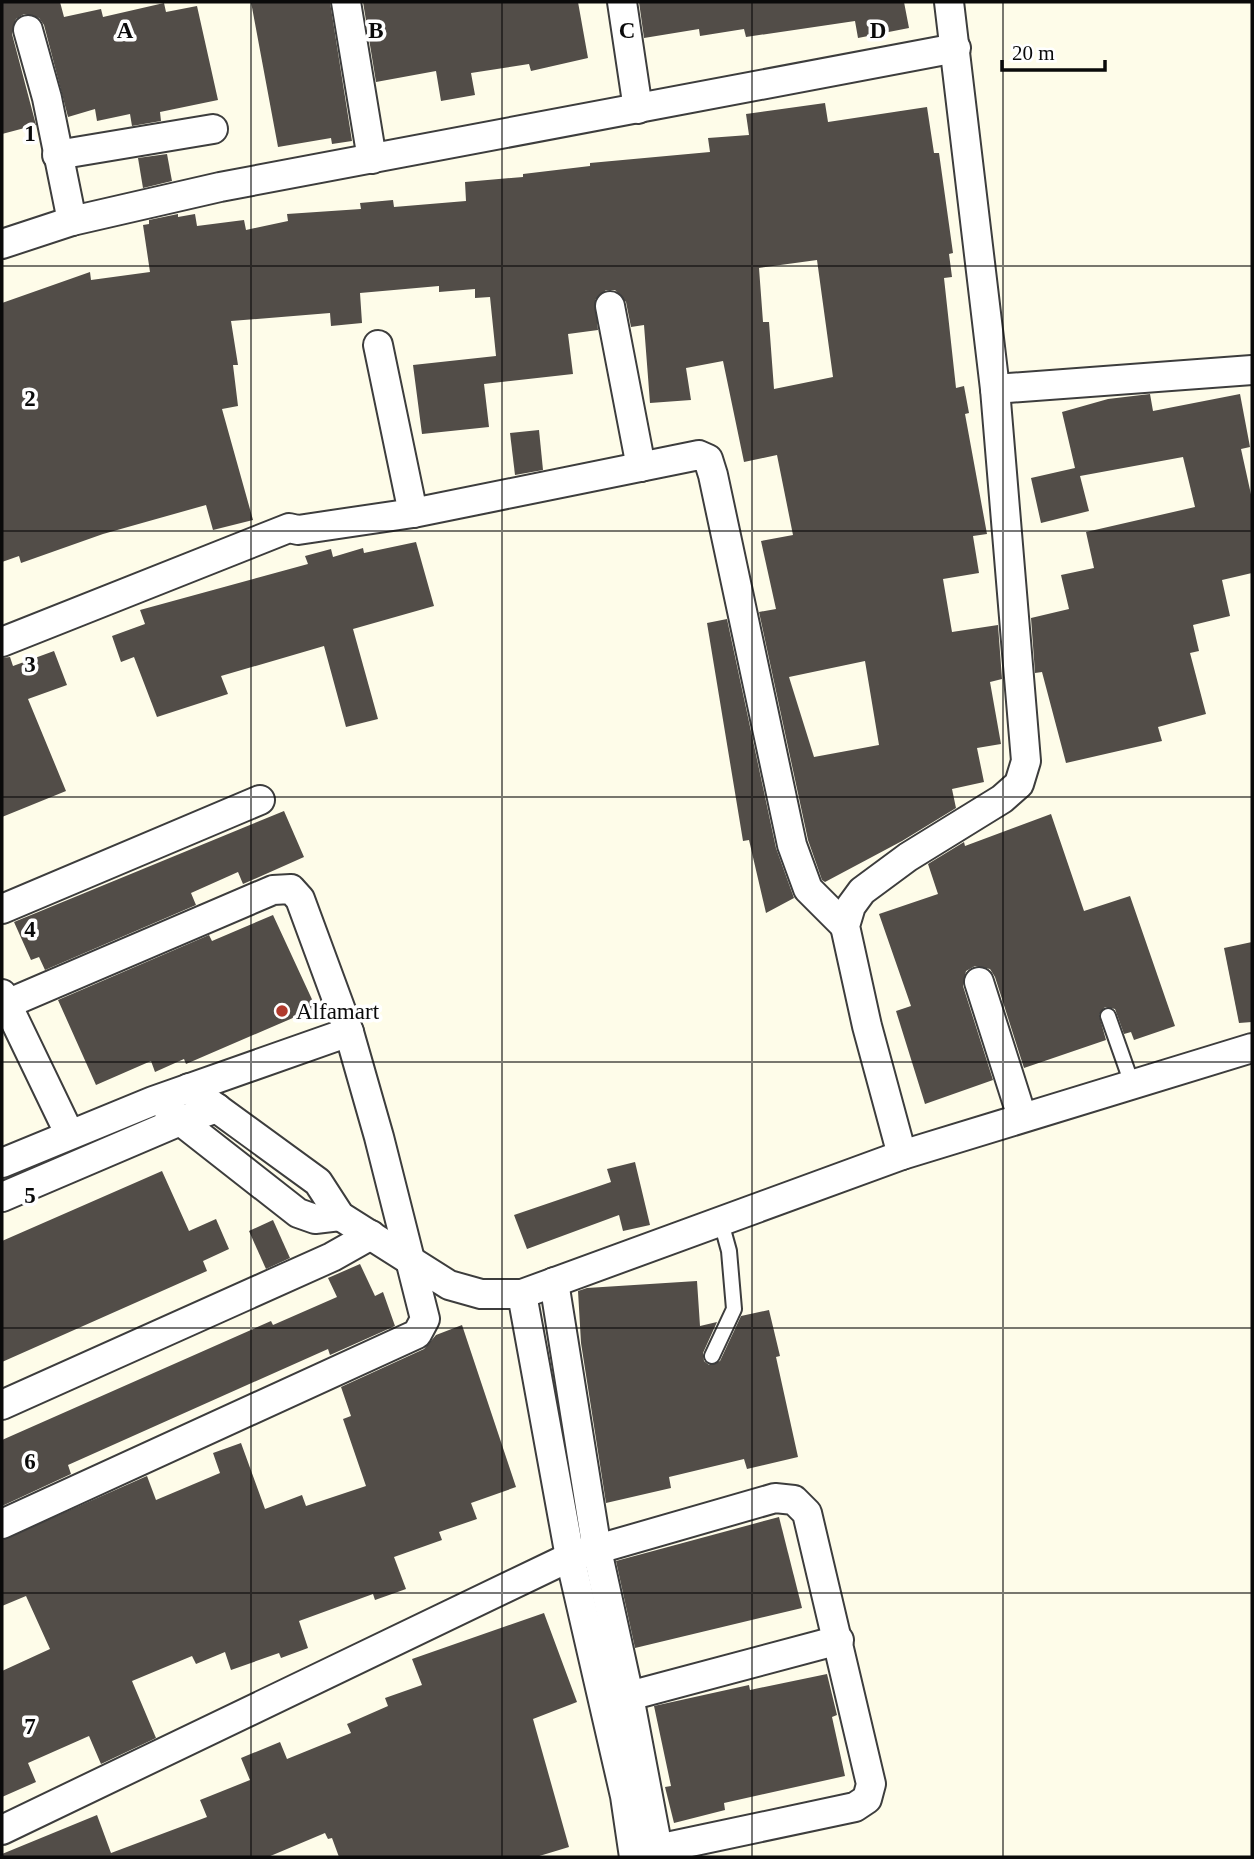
<svg xmlns="http://www.w3.org/2000/svg" width="1254" height="1859" font-family="'Times New Roman',serif">
<rect width="100%" height="100%" fill="#fefce9"/>
<g fill="#524d48" fill-rule="evenodd">
<path d="M2,2H60L64,17L101,9L103,17L164,3L166,12L197,6L218,100L160,112L161,121L132,126L130,114L97,121L95,109L68,117L44,25L39,18L24,14L16,19L12,34L36,125L2,134Z"/>
<path d="M251,2H330L352,141L332,144L331,138L278,147Z"/>
<path d="M363,2H578L588,58L531,71L529,64L471,73L475,95L441,101L436,71L376,82Z"/>
<path d="M639,2H904L909,28L858,38L855,21L746,37L744,29L700,36L699,29L644,38Z"/>
<path d="M825,103L828,122L927,107L934,153H939L953,253L949,254L952,277L944,278L956,388L964,386L969,413L965,414L987,534L973,536L979,573L943,579L952,632L998,625L1002,679L990,682L1001,744L977,748L984,782L952,789L956,808L902,841L825,882L822,880L808,840L759,612L776,609L761,541L793,535L777,455L744,462L723,361L686,368L691,400L650,403L644,325L631,327L626,302L615,290H606L595,300L598,330L568,334L573,374L484,384L489,427L422,434L413,365L496,356L490,297L475,298V289L439,292V286L360,293L362,323L331,326L330,313L231,321L238,365H233L238,406L222,409L253,520L213,530L206,505L103,534L21,563L19,556L2,562V303L90,272L91,280L150,272L143,225L149,224V220L178,214V217L195,214L197,226L244,220L246,230L288,221L287,214L361,209L360,203L393,200L394,207L466,201L465,182L523,177V174L590,166V163L710,152L708,138L749,135L746,114ZM817,260L833,377L774,389L769,322H763L759,268ZM865,661L879,745L814,757L789,677Z"/>
<path d="M167,154L172,181L143,188L138,158Z"/>
<path d="M1150,394L1153,411L1240,394L1250,447L1241,449L1252,499V573L1222,580L1230,616L1193,625L1199,651L1190,653L1206,714L1158,727L1162,741L1066,763L1042,672L1035,673L1031,618L1069,609L1061,575L1094,568L1086,532L1195,507L1183,457L1080,476L1089,511L1041,523L1031,478L1075,468L1062,412L1108,399Z"/>
<path d="M539,430L543,470L515,475L510,433Z"/>
<path d="M416,542L434,606L353,629L378,719L346,727L324,646L221,676L228,694L157,717L134,657L121,662L112,636L145,624L140,610L308,564L305,556L331,549L333,557L363,548L364,553Z"/>
<path d="M727,619L776,848L794,898L766,913L749,840L743,841L707,623Z"/>
<path d="M54,651L67,685L28,699L66,791L2,817V658L10,657L13,666Z"/>
<path d="M284,811L304,857L243,884L238,872L191,893L196,905L45,970L39,957L31,960L14,922Z"/>
<path d="M1051,814L1084,911L1130,896L1175,1026L1134,1040L1131,1032L1124,1034L1115,1009L1105,1007L1099,1015L1106,1040L1024,1068L995,977L990,969L975,966L966,971L963,986L993,1080L925,1104L896,1011L911,1006L879,914L938,894L928,864L964,842L965,846Z"/>
<path d="M273,915L316,1008L186,1064L184,1059L155,1072L151,1061L96,1085L58,1000L209,935L212,941Z"/>
<path d="M1252,942V1022L1239,1023L1224,948Z"/>
<path d="M635,1162L650,1225L623,1231L619,1215L527,1249L514,1215L611,1182L607,1169Z"/>
<path d="M162,1171L189,1231L216,1219L229,1249L203,1261L207,1271L2,1362V1241Z"/>
<path d="M273,1220L290,1258L266,1269L249,1231Z"/>
<path d="M360,1264L375,1296L383,1292L395,1326L330,1355L328,1349L68,1465L71,1474L2,1506V1440L271,1321L273,1325L337,1297L328,1278Z"/>
<path d="M697,1281L700,1326L717,1322L703,1353L704,1361L709,1365L720,1361L741,1316L769,1310L780,1356L776,1357L798,1457L747,1469L744,1459L669,1477L671,1488L606,1503L581,1343L578,1291L587,1288Z"/>
<path d="M462,1325L516,1487L471,1503L477,1519L439,1532L442,1540L394,1557L406,1589L375,1600L373,1594L299,1621L308,1648L281,1658L279,1653L231,1670L225,1652L196,1664L192,1656L132,1681L156,1738L101,1764L89,1736L28,1763L36,1782L2,1797V1671L50,1649L26,1596L2,1606V1540L147,1476L156,1500L220,1473L213,1453L241,1443L265,1509L302,1495L306,1506L366,1486L343,1419L351,1416L341,1387L424,1349L436,1335Z"/>
<path d="M779,1517L802,1608L635,1648L616,1561Z"/>
<path d="M544,1613L577,1702L533,1719L569,1847L536,1857H339L332,1838L328,1839L325,1833L268,1857H2V1854L97,1815L111,1853L207,1817L200,1800L250,1780L241,1758L280,1742L287,1759L351,1733L347,1724L388,1706L385,1698L422,1685L412,1659Z"/>
<path d="M827,1674L837,1715L832,1717L845,1776L724,1803L725,1810L674,1823L665,1787L671,1786L654,1706L749,1685L750,1690Z"/>
</g>
<g fill="none" stroke-linecap="round" stroke-linejoin="round">
<g stroke="#3d3d3d" stroke-width="18">
<g id="service">
<path d="M1108,1016L1132,1084"/>
<path d="M712,1356L734,1309L729,1251L721,1222"/>
</g>
</g>
<g stroke="#3d3d3d" stroke-width="32">
<g id="minor">
<path d="M346,2L372,159"/>
<path d="M622,2L638,109"/>
<path d="M28,30L47,98L72,221"/>
<path d="M57,155L213,129"/>
<path d="M2,244L72,221L220,187L956,48"/>
<path d="M610,306L641,467"/>
<path d="M378,345L413,513"/>
<path d="M995,389L1252,370"/>
<path d="M2,642L289,528L298,530L413,513L699,455L708,459L713,475L792,845L808,889L845,926"/>
<path d="M2,909L260,800"/>
<path d="M979,982L1022,1117"/>
<path d="M2,994L69,1133"/>
<path d="M2,1006L273,890L291,889L300,899L349,1032L379,1137L425,1319L417,1334L2,1524"/>
<path d="M189,1088L318,1182L340,1216L449,1285L481,1294H522L902,1155L1252,1048"/>
<path d="M169,1112L298,1213L315,1219L340,1216"/>
<path d="M902,1155L867,1026L845,926L851,906L862,891L908,857L1002,799L1019,784L1026,761L995,389L949,2"/>
<path d="M2,1163L153,1101L349,1032"/>
<path d="M2,1197L180,1121L217,1108"/>
<path d="M554,1282L597,1550L629,1696L839,1640"/>
<path d="M522,1294L570,1557L625,1796L634,1857"/>
<path d="M2,1405L332,1257L371,1235"/>
<path d="M629,1696L658,1849L657,1857"/>
<path d="M2,1830L570,1557L775,1498L794,1500L807,1513L871,1784L867,1799L855,1807L634,1854"/>
</g>
</g>
<use href="#service" stroke="#fff" stroke-width="14"/>
<use href="#minor" stroke="#fff" stroke-width="28"/>
</g>
<path fill="none" stroke="#0a0a0a" stroke-width="2" stroke-opacity="0.55" d="M251,2V1857M502,2V1857M752,2V1857M1003,2V1857M2,266H1252M2,531H1252M2,797H1252M2,1062H1252M2,1328H1252M2,1593H1252"/>
<circle fill="#b03a2d" stroke="#fff" stroke-width="2.5" cx="282" cy="1011" r="7"/>
<g text-anchor="middle" dominant-baseline="central" stroke-width="7" stroke-linejoin="round" paint-order="stroke">
<g font-size="23" fill="#0a0a0a" stroke="#fff" text-anchor="start">
<text x="296" y="1011">Alfamart</text>
</g>
</g>
<g font-size="23" text-anchor="middle" font-weight="bold" fill="#0a0a0a" stroke="#fff" stroke-width="7" stroke-linejoin="round" paint-order="stroke">
<text x="125" y="38">A</text>
<text x="376" y="38">B</text>
<text x="627" y="38">C</text>
<text x="878" y="38">D</text>
<text x="30" y="141">1</text>
<text x="30" y="406">2</text>
<text x="30" y="672">3</text>
<text x="30" y="937">4</text>
<text x="30" y="1203">5</text>
<text x="30" y="1469">6</text>
<text x="30" y="1734">7</text>
</g>
<rect width="1254" height="1859" fill="none" stroke="#0a0a0a" stroke-width="7"/>
<path d="M1002 60v10h103v-10" fill="none" stroke="#0a0a0a" stroke-width="3.5"/>
<text x="1012" y="60" font-size="21" fill="#0a0a0a" stroke="#ffffff" stroke-width="5" paint-order="stroke">20 m</text>
</svg>
